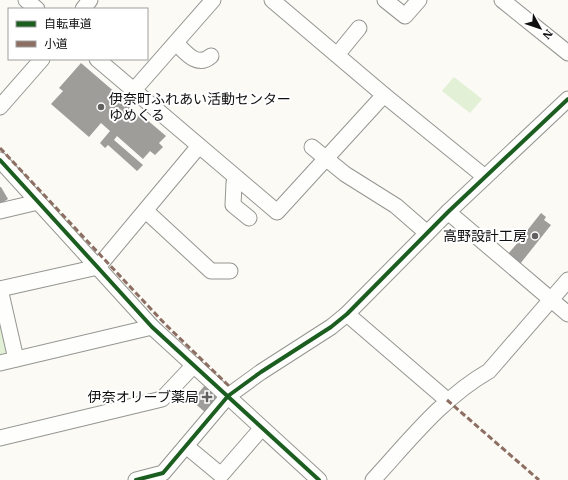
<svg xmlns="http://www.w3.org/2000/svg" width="568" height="480" font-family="'IBM Plex Serif','Noto Sans JP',serif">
<rect width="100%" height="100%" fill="#fbfaf4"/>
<g fill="#e2f0d5">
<path d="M454,77L482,99L470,113L442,91Z"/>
<path d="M0,298L14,352L0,355Z"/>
</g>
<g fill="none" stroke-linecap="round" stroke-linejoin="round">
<path stroke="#cce2f3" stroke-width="3" d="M147,311L161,326"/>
</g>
<g fill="#9f9d9a">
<path d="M81,63L131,106L127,111L135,118L139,113L166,136L159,143L163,147L155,155L150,151L143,159L117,136L114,140L143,165L137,171L108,145L105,148L100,143L110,131L101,123L89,137L51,104L63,91L59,88Z"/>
<path d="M0,187H1L8,199L0,204Z"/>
<path d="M541,213L546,217L544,220L551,225L520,264L508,254L520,240L521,242L524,238L522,237Z"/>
<path d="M205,385L219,397L206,413L192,401Z"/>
</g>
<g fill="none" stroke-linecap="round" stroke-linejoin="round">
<g stroke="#959592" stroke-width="17">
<g id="minor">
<path d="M26,0L37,9"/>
<path d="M272,0L384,95L485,177"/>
<path d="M385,0L405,16L419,0"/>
<path d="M502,0L568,53"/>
<path d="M83,9L90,0"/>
<path d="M176,43C186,53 197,68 211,56"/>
<path d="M337,55L359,28"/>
<path d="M97,59L277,212L384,95"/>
<path d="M134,90L213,0"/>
<path d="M0,107L42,59"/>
<path d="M312,147L345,174L396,206L427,233"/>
<path d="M0,160L152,327L319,480"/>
<path d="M238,179L234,183L233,205L249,218"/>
<path d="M0,211L38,202"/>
<path d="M146,211L211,271H230"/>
<path d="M448,212L568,314"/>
<path d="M0,289L98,267L199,146"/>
<path d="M0,289L16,359"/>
<path d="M347,314L447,400"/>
<path d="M0,363L152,327"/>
<path d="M0,438L162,399L194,365"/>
<path d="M186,446L221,475L261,429"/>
<path d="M136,480L163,473L228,396L261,372L331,327L347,314L448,212L568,99"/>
<path d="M373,480C409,441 442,398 489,371L568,280"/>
</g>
</g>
<use href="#minor" stroke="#fefefd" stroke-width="15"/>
<g stroke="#8d6e63" stroke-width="3" stroke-dasharray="6 3" stroke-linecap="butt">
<path d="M0,148L165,324L229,386"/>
<path d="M447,400L539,480"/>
</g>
<g stroke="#fff" stroke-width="6">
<g id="cycleway">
<path d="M0,160L152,327L319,480"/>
<path d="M136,480L163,473L228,396L261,372L331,327L347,314L448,212L568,99"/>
</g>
</g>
<use href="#cycleway" stroke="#1b5e20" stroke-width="4"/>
</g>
<g fill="#62615f" stroke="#fff" stroke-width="1.5">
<circle cx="101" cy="107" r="4"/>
<circle cx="535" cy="236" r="4"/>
<path d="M205 391h4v4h4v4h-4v4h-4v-4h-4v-4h4z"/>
</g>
<g text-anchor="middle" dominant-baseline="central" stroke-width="4" stroke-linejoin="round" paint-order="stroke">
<g font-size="14" fill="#0f0f0f" stroke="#fff" text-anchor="end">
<text x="109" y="99" text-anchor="start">伊奈町ふれあい活動センター<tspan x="109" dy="16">ゆめくる</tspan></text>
<text x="527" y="236">高野設計工房</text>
<text x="199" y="397">伊奈オリーブ薬局</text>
</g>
</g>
<rect x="8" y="8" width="140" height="52" fill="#ffffff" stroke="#9f9f9f"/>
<rect x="16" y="21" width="20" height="6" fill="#1b5e20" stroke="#9f9f9f"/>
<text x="44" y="28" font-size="12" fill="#0f0f0f">自転車道</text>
<rect x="16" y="41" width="20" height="6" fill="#8d6e63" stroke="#9f9f9f"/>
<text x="44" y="48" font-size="12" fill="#0f0f0f">小道</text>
<g transform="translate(540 28) rotate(130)" stroke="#ffffff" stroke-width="3" paint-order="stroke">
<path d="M0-3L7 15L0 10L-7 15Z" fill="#0f0f0f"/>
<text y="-6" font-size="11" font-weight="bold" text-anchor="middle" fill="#0f0f0f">N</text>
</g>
</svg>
